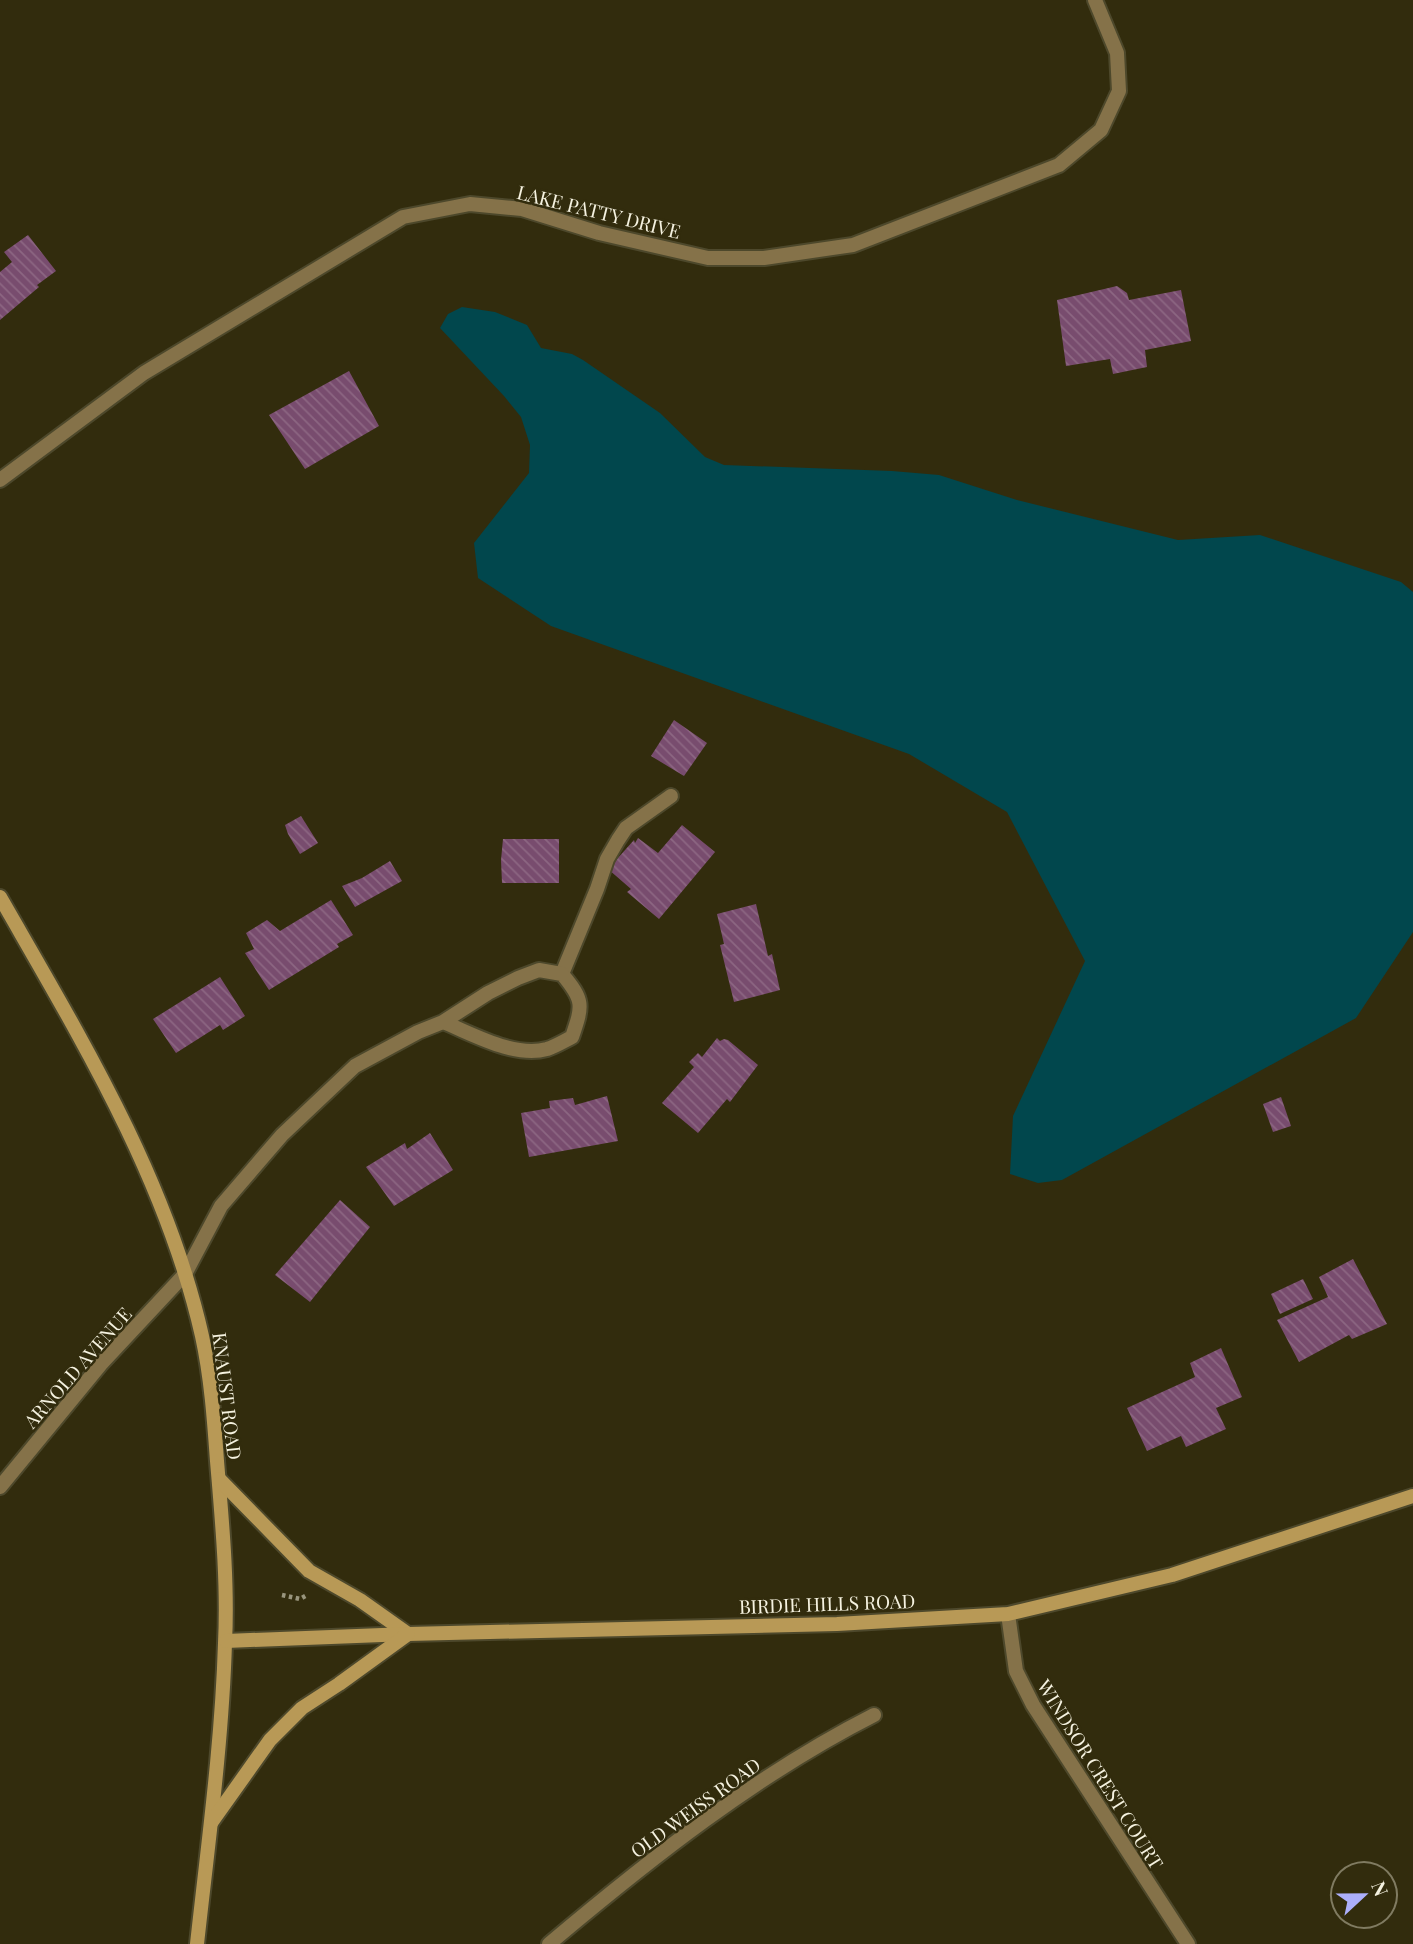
<svg xmlns="http://www.w3.org/2000/svg" width="1413" height="1944" font-family="'Playfair Display',serif">
<defs>
<pattern id="building-back-hatch" width="6" height="6" patternUnits="userSpaceOnUse" patternTransform="scale(1.75)"><rect width="6" height="6" fill="#784c6e"/><path d="M-1 5l2 2M0 0l6 6M5-1l2 2" fill="none" stroke="#8c6682"/></pattern>
</defs>
<rect width="100%" height="100%" fill="#322c0d"/>
<path fill="#01474d" d="M462,307L495,312L527,325L541,348L572,354L583,360L660,413L705,457L724,465L892,471L939,475L1017,500L1178,540L1260,535L1401,582L1413,592V932L1356,1018L1062,1180L1038,1183L1010,1174L1013,1116L1085,961L1007,812L909,754L551,626L478,578L474,543L529,473L530,445L521,417L504,396L440,328L448,314Z"/>
<g fill="url(#building-back-hatch)">
<path d="M28,235L56,271L37,285L39,287L0,320V272L12,262L4,252Z"/>
<path d="M1117,286L1127,293L1129,300L1181,290L1191,341L1145,350L1147,367L1113,374L1110,359L1066,366L1057,300Z"/>
<path d="M349,371L379,426L305,469L269,415Z"/>
<path d="M674,720L707,743L684,776L651,756Z"/>
<path d="M301,816L318,843L300,854L288,834L285,825Z"/>
<path d="M682,825L715,852L659,919L627,892L631,889L608,869L634,840L635,843L638,838L658,853Z"/>
<path d="M503,839H559V883H502L501,860Z"/>
<path d="M390,861L402,881L355,907L342,886L362,878Z"/>
<path d="M331,900L353,935L337,944L339,947L269,990L245,953L254,949L246,933L267,920L280,931Z"/>
<path d="M756,904L768,956L772,954L780,990L734,1002L720,945L724,944L717,914Z"/>
<path d="M220,977L245,1016L223,1030L220,1025L176,1053L153,1019Z"/>
<path d="M717,1038L720,1041L724,1039L728,1040L758,1065L730,1102L727,1099L698,1133L662,1103L694,1067L689,1062L698,1053L702,1057Z"/>
<path d="M607,1096L618,1141L529,1157L521,1113L550,1108L549,1101L573,1098L575,1105Z"/>
<path d="M1281,1097L1291,1126L1273,1132L1263,1104Z"/>
<path d="M430,1133L453,1170L394,1206L366,1167L405,1143L407,1149Z"/>
<path d="M340,1200L370,1227L310,1302L275,1275Z"/>
<path d="M1353,1259L1387,1324L1352,1339L1349,1335L1299,1362L1277,1320L1328,1297L1319,1277Z"/>
<path d="M1303,1279L1313,1299L1280,1314L1271,1294Z"/>
<path d="M1221,1348L1242,1397L1216,1408L1226,1429L1186,1447L1181,1436L1147,1451L1127,1408L1195,1377L1190,1363Z"/>
</g>
<g fill="none" stroke-linecap="round" stroke-linejoin="round">
<g stroke="#4d482b" stroke-width="18">
<path id="service" d="M562,974L597,889L607,859L618,840L626,828L671,796"/>
</g>
<g stroke="#4d482b" stroke-width="18">
<g id="minor">
<path d="M0,480L144,373L403,217L470,204L522,209L599,233L708,258H764L853,245L1059,165L1101,130L1119,91L1117,53L1095,0"/>
<path d="M0,1487L101,1364L185,1274L221,1206L282,1135L355,1066L418,1032L443,1022L488,993L518,978L539,970L562,974C584,1000 583,1005 572,1037C564,1041 556,1046 547,1049C514,1058 473,1034 443,1022"/>
<path d="M1008,1614L1016,1671L1033,1705L1188,1944"/>
<path d="M549,1944C650,1859 756,1775 874,1715"/>
</g>
</g>
<g stroke="#4d482b" stroke-width="18">
<g id="secondary">
<path d="M0,897C80,1037 166,1177 202,1336C211,1377 214,1419 217,1461C222,1521 228,1583 225,1643C222,1743 208,1844 197,1944"/>
<path d="M219,1479L309,1571L360,1600L408,1634"/>
<path d="M226,1641L408,1634L837,1624L1008,1614L1172,1575L1413,1496"/>
<path d="M211,1823L270,1740L302,1708L339,1684L408,1634"/>
</g>
</g>
<path stroke="#99957d" stroke-width="4.5" stroke-dasharray="3.5 3.5" stroke-linecap="butt" d="M282,1595L300,1599L307,1595"/>
<use href="#service" stroke="#857249" stroke-width="14"/>
<use href="#minor" stroke="#857249" stroke-width="14"/>
<use href="#secondary" stroke="#b89956" stroke-width="14"/>
</g>
<g text-anchor="middle" dominant-baseline="central" stroke-width="5" stroke-linejoin="round" paint-order="stroke">
<g font-size="19" fill="#f5f2e0" stroke="#322c0d">
<text transform="translate(599 211) rotate(14)">LAKE PATTY DRIVE</text>
<text transform="translate(77 1367) rotate(-49)">ARNOLD AVENUE</text>
<text transform="translate(228 1396) rotate(83)">KNAUST ROAD</text>
<text transform="translate(827 1603) rotate(-2)">BIRDIE HILLS ROAD</text>
<text transform="translate(1101 1774) rotate(58)">WINDSOR CREST COURT</text>
<text transform="translate(695 1807) rotate(-36)">OLD WEISS ROAD</text>
</g>
</g>
<g transform="translate(1364 1895) rotate(68)"><circle r="33" fill="#322c0d" stroke="#807b61" stroke-width="2"/>
<path d="M0-5L12 26L0 18L-12 26Z" fill="#acaffb"/>
<text y="-10" font-size="19" font-weight="bold" text-anchor="middle" fill="#f5f2e0">N</text>
</g>
</svg>
